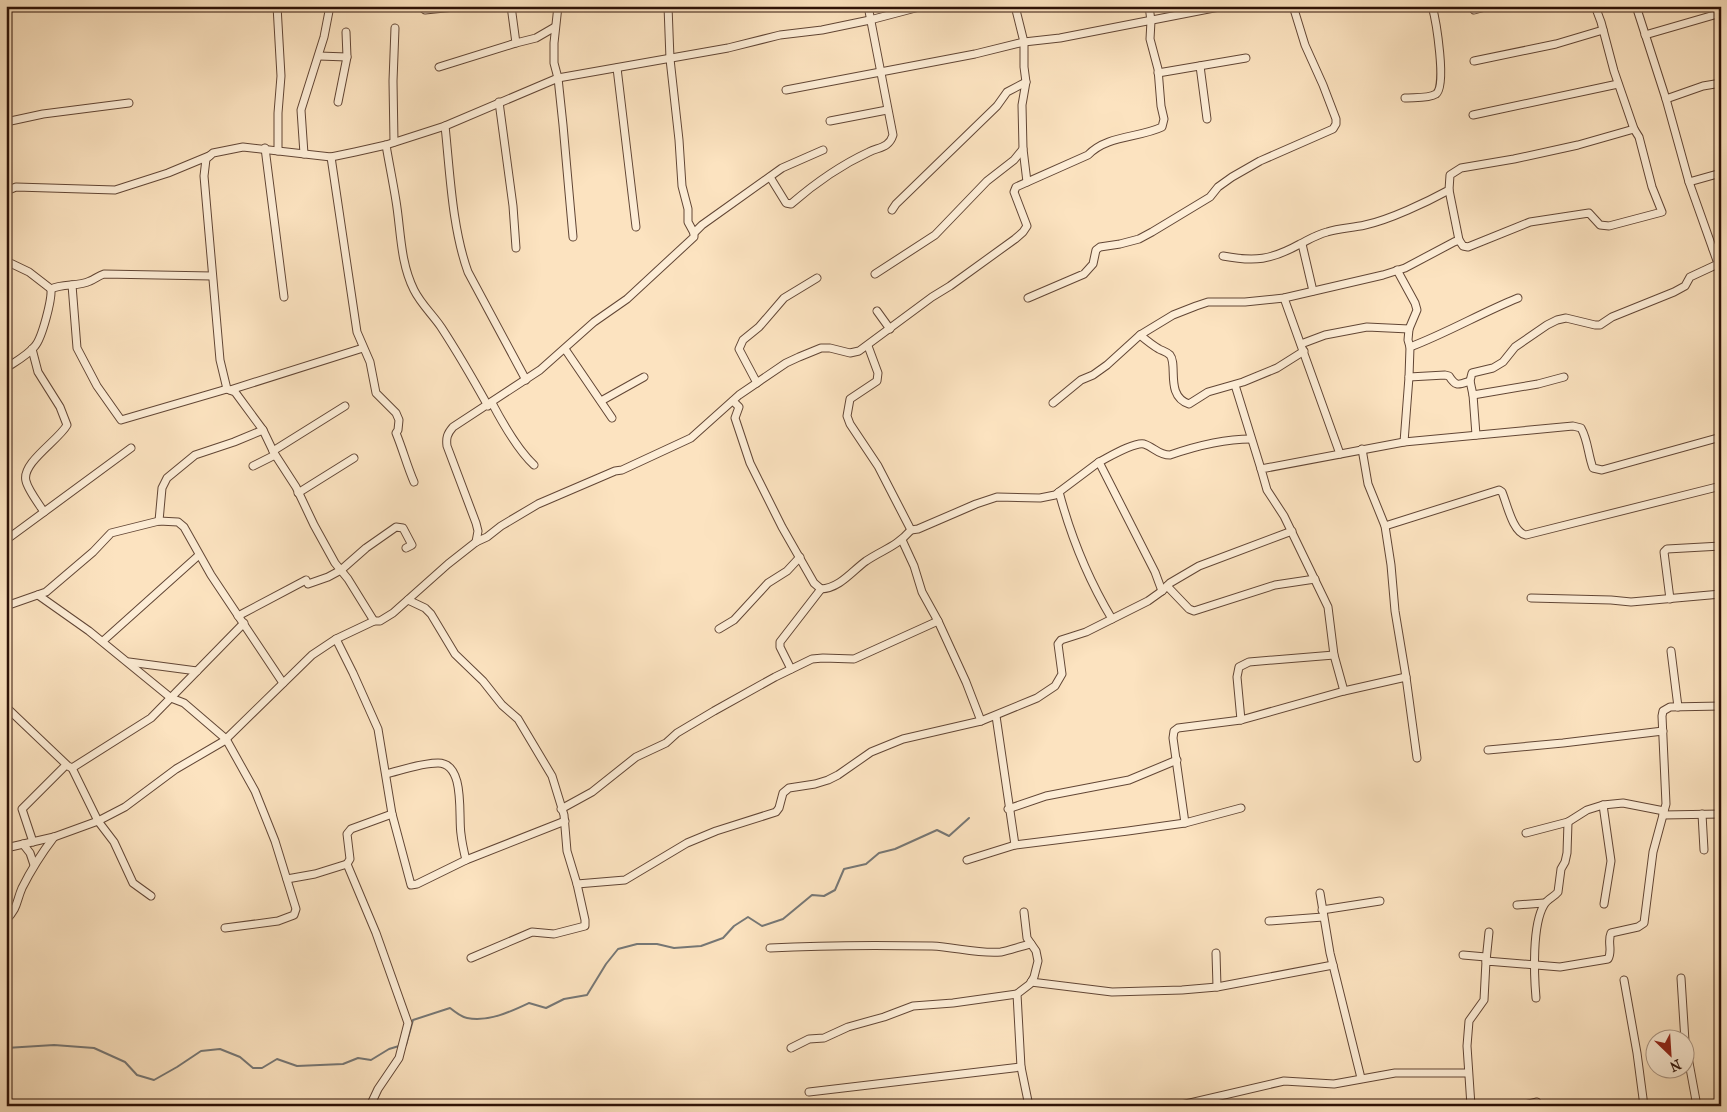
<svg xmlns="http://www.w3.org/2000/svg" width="1727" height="1112" font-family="'IM FELL French Canon',serif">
<rect width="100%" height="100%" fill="#fce3c0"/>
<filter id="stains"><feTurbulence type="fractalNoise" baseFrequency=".004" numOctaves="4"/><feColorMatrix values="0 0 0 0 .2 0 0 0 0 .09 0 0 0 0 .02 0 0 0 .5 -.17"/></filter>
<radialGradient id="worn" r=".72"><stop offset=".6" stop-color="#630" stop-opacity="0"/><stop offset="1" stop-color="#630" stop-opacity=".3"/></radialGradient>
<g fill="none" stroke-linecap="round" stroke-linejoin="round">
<g stroke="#767775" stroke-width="2">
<path d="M406,1045L413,1020L450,1008C455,1012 461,1017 467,1018C489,1022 510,1012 529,1003L546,1008L564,999L587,995L606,964L618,949L637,944H657L674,948L701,946L723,938L734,926L748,917L762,926L783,919L812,895L824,896L835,890L844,869L866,864L879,853L895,849L937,830L949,836L969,818"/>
<path d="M6,1048L54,1045L94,1048L125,1062L137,1075L154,1080L177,1067L201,1051L220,1049L240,1057L253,1068H262L277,1059L297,1066L343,1064L358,1058L371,1060L389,1049L399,1046"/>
</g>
<g stroke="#624635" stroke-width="9">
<g id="minor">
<path d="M277,6L281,76L278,113V151"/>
<path d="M420,6L425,10L464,6"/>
<path d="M511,6L516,43"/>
<path d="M558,6L554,43V63L558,78L563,125L573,237"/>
<path d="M668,6L670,59L679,140L682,186L688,209V222L694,233"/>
<path d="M1595,6L1601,22L1614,71L1634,129"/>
<path d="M1636,6L1666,99L1689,182L1721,272"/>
<path d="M1474,10L1489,6"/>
<path d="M1645,35L1721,13"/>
<path d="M319,56L347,57"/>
<path d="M1474,61L1556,44L1603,30"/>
<path d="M1200,66L1207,119"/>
<path d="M439,67L516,43L536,38L555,27"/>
<path d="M617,68L636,227"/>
<path d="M1158,73L1246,58"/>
<path d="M786,90L975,54L1024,42L1060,38L1224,6"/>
<path d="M1405,98C1413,97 1428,99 1436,94C1447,86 1436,20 1432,6"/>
<path d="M1666,99L1703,86L1721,83"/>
<path d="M338,102L347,57L346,32"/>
<path d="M499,102L513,206L516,248"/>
<path d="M1473,115L1618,84"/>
<path d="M830,121L887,110"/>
<path d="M6,122L43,114L129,103"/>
<path d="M445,126C450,172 452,228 468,272L526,380"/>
<path d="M394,142L393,81L395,28"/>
<path d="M386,145C389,163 393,182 396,201C401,231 400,262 414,290C421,304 432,314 441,327C458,353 473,379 488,406"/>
<path d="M265,148L284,297"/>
<path d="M1023,149L1027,182"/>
<path d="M304,154L301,110L324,37L330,6"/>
<path d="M331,157L357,332L370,362L376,393L396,413L399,420L398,430L396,433C403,450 407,466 414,482"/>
<path d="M770,177L786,203L791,204C814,184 841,165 869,152C879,147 889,148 893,135L868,6"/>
<path d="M1689,182L1721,173"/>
<path d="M1449,190L1459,240"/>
<path d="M6,191L16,187L115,190L168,173L209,156"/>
<path d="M892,210L896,204L997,106L1007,92L1026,82"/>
<path d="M1302,244L1313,291"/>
<path d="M1713,249L1721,247"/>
<path d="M6,261L29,272L51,289"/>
<path d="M1397,270L1415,303L1417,310L1409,329L1408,340L1410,347L1409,377L1404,442"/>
<path d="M875,274L935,235L987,181L1014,160L1023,149L1022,105L1026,82L1024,67V42L1015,6"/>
<path d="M72,285L77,348L97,386L121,420L227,389"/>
<path d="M1028,298L1084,274L1093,264L1096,250L1100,247L1120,244L1139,239L1152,232L1210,197L1218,187L1232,177L1260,161L1333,129L1336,124V119L1323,85L1305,45L1293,6"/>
<path d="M1284,298L1340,454"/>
<path d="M877,311L890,329"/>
<path d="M1140,335L1173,315L1196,306L1208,302H1245L1284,298L1383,275L1405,268L1454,242L1459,240L1463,246L1468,247L1530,222L1589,213L1600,225L1609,226L1662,212L1652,187L1639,137L1634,129L1578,145L1514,159L1461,168L1450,175L1449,190C1427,202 1389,220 1365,225C1352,228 1340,228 1327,232C1316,235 1310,239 1300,244C1271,260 1255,262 1223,256"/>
<path d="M1301,344L1325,335L1367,327L1409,329"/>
<path d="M868,346L878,373L877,381L850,399L847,416L850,424L878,466L911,530L918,529L976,504L997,497L1040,498L1055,495L1099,462L1155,572L1162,591"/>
<path d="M1410,347C1447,333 1481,313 1518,298"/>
<path d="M32,349L38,372L60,407L67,425C59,440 21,463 26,481C28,490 39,504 44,512"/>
<path d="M565,349L612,418"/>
<path d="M6,368C15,362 28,355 35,346C42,338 52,300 51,289C63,283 78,287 90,281C95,279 98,276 104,274L212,276"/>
<path d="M1409,377L1445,375L1449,376C1456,387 1458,385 1470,381"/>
<path d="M757,383L739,349L743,340L759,327L784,298L817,278"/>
<path d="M1235,385L1261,469"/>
<path d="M230,390L363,348"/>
<path d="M1473,395L1538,384L1564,377"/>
<path d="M601,401L644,377"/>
<path d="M733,401L739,407L735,418L750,463L782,527L814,583L821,589C840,588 852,571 866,561C884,549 896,547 911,530"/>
<path d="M492,403C502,422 518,450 534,465"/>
<path d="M1053,403L1081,380L1093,375L1107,365L1140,335C1146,340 1152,345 1159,349C1163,351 1167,352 1170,355C1178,365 1165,396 1189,404L1208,392L1243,382L1277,368L1304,351"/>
<path d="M1476,435L1473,395L1470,381L1472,373L1493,368L1503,362L1515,347L1547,325L1557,320L1566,318L1595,325H1600L1612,317L1674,292L1685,286L1690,277L1718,264"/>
<path d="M273,451L345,406"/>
<path d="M1099,462C1109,457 1134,442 1144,444C1154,447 1158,455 1170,455C1196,446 1223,439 1251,439"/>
<path d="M253,466L275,455"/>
<path d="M1059,492C1071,537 1088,579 1112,619"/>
<path d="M298,493L354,458"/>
<path d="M159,521L162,488L167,478L195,455L234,442L263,430"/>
<path d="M1385,526L1499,490L1502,492C1507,504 1513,533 1526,535L1721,486"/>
<path d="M6,540L131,448"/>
<path d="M902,540L914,566L922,592L938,621L966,682L981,721"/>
<path d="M476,542L478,531L476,523L447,446C446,438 447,434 453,427L540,370L594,322L627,299L694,237V233L702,225L782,168L823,150"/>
<path d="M1167,586L1189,609L1194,611L1275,585L1315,579"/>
<path d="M38,595L89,631L171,698L184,703L226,739L255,791L275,841L296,909L294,915L278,921L225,928"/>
<path d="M1531,598L1611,600L1631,602L1721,594"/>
<path d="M1670,599L1664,552L1667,549L1721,546"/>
<path d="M408,600L425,608L431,614L455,654L483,681L502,705L518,719L552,776L564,815L567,851L577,884L585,920V926L554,934L532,932L471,958"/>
<path d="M6,606L46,592L93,552L111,533L159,521L178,522L184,527L211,575L283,683"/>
<path d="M238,616L306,580L308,584L328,577L341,570L366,548L396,527L403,528L412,545L406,548"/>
<path d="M374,621L348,579L335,563L314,525L296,487L274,453L263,430L235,392L227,389L220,360L204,176L206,159L213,153L243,147L331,157L355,152L386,145L445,126L558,78L728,48L780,35L822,30L870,20L923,6"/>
<path d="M719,629L734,620L768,583L787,571L800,557"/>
<path d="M336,639L353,673L378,729L392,814L411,885L417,884L466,860L565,821"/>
<path d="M103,641L199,555"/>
<path d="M1671,651L1678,707"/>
<path d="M129,662L197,671"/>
<path d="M791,669L780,647V642L821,589"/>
<path d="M1406,677L1417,758"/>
<path d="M1344,691L1334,655L1328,607L1284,516L1267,490L1261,469L1404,442L1573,426L1581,428C1588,440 1588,455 1593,468L1602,470L1721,437"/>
<path d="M6,707L68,766L72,768L151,718L244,623"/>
<path d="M996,716L1015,845"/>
<path d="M1241,720L1237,677L1239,667L1249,662L1334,655"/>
<path d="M1488,750L1563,743L1663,731"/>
<path d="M72,768L98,821L114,842L133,883L151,896"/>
<path d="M386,774C402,770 421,763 438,763C466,763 458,817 461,834C462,843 464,852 466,860"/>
<path d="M1603,805L1611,861L1604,904"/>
<path d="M561,809L592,792L636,757L666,743L677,733L714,711L775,677L812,659L823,658L854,659L938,621"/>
<path d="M1008,809L1046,796L1129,780L1177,760"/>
<path d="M1702,814L1704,850"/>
<path d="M1663,815L1721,814"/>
<path d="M1185,823L1173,738L1174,731L1178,728L1241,720L1344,691L1406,677L1395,611L1391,565L1385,526L1368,484L1362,449"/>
<path d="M1526,833L1568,822L1587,810L1603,805L1623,803L1664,811"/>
<path d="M33,842L22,809L66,765"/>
<path d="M23,844L30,853L34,865"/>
<path d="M6,848L54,837L98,821L125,807L176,769L224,741L312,655L336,639L374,621H380L393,613L448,564L476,542L487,537L501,526L538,504L615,471L622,470L691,438L739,395L786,363L799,357L821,348H830L850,353L859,351L932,297L950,286L1015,239L1023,232L1027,226L1014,192L1016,187L1088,155C1107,135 1139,138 1162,127L1164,119L1161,106L1158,69L1150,39L1151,21L1149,6"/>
<path d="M967,860L1015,845L1128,831L1185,823L1241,808"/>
<path d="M287,879L315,874L347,864"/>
<path d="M577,884L625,880L687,843L716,831L776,812L779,808L783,793L789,788L815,784L828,780L838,775L871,752L903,739L981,721L1037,698L1055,686L1062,674L1058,644L1061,640L1086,632L1148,601L1162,591L1170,583L1199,566L1292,531"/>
<path d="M1320,893L1330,953L1361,1078"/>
<path d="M1517,905L1544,903"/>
<path d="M1322,910L1380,901"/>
<path d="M1024,912L1027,938L1036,951L1038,961L1034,977L1030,984L1017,994L1021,1067L1029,1106"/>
<path d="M6,920C18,908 16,902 22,888C31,870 41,854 54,837"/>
<path d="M1269,921L1323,917"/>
<path d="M770,948C824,945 878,945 932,946C955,947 978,954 1001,952C1011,950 1021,946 1031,944"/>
<path d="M1216,953L1217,987"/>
<path d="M1463,955L1486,957"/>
<path d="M1486,961L1489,932"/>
<path d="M1681,978L1685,1041L1697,1106"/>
<path d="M1624,980L1637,1053L1644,1106"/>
<path d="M1031,982L1112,992L1182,990L1217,987L1333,965"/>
<path d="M1536,998C1534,975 1532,925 1544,905C1547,899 1554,897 1558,892L1561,869L1565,862L1567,853L1568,822"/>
<path d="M791,1048L809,1039L824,1038L848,1027L884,1017L913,1006L953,1003L1017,994"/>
<path d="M809,1092L1021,1067"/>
<path d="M370,1106L378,1089L399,1058L408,1023L376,933L347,864L350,859L347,834L351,829L392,814"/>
<path d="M1177,1106L1284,1081L1334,1084L1395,1073H1468"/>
<path d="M1471,1106L1467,1046L1469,1021L1484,1000L1486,961L1560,967L1608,959C1613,951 1607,942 1611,933L1638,927L1644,923L1653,852L1666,804L1662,716L1663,711L1670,707L1721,706"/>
<path d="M1520,1106L1537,1102"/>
</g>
</g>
<use href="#minor" stroke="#fdedd6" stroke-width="7"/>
</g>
<rect width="1727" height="1112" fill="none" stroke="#fce3c0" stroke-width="25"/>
<rect x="8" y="8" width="1712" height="1097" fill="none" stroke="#2e1207" stroke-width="2.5"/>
<rect x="12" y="12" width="1702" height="1087" fill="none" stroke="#2e1207"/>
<g transform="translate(1670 1054) rotate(155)"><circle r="24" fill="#fdedd6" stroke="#aa9583"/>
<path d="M0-4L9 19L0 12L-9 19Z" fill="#8f2418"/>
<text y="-8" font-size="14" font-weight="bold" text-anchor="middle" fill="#2e1207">N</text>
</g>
<rect width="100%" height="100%" filter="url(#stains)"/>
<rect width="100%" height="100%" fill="url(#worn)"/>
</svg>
